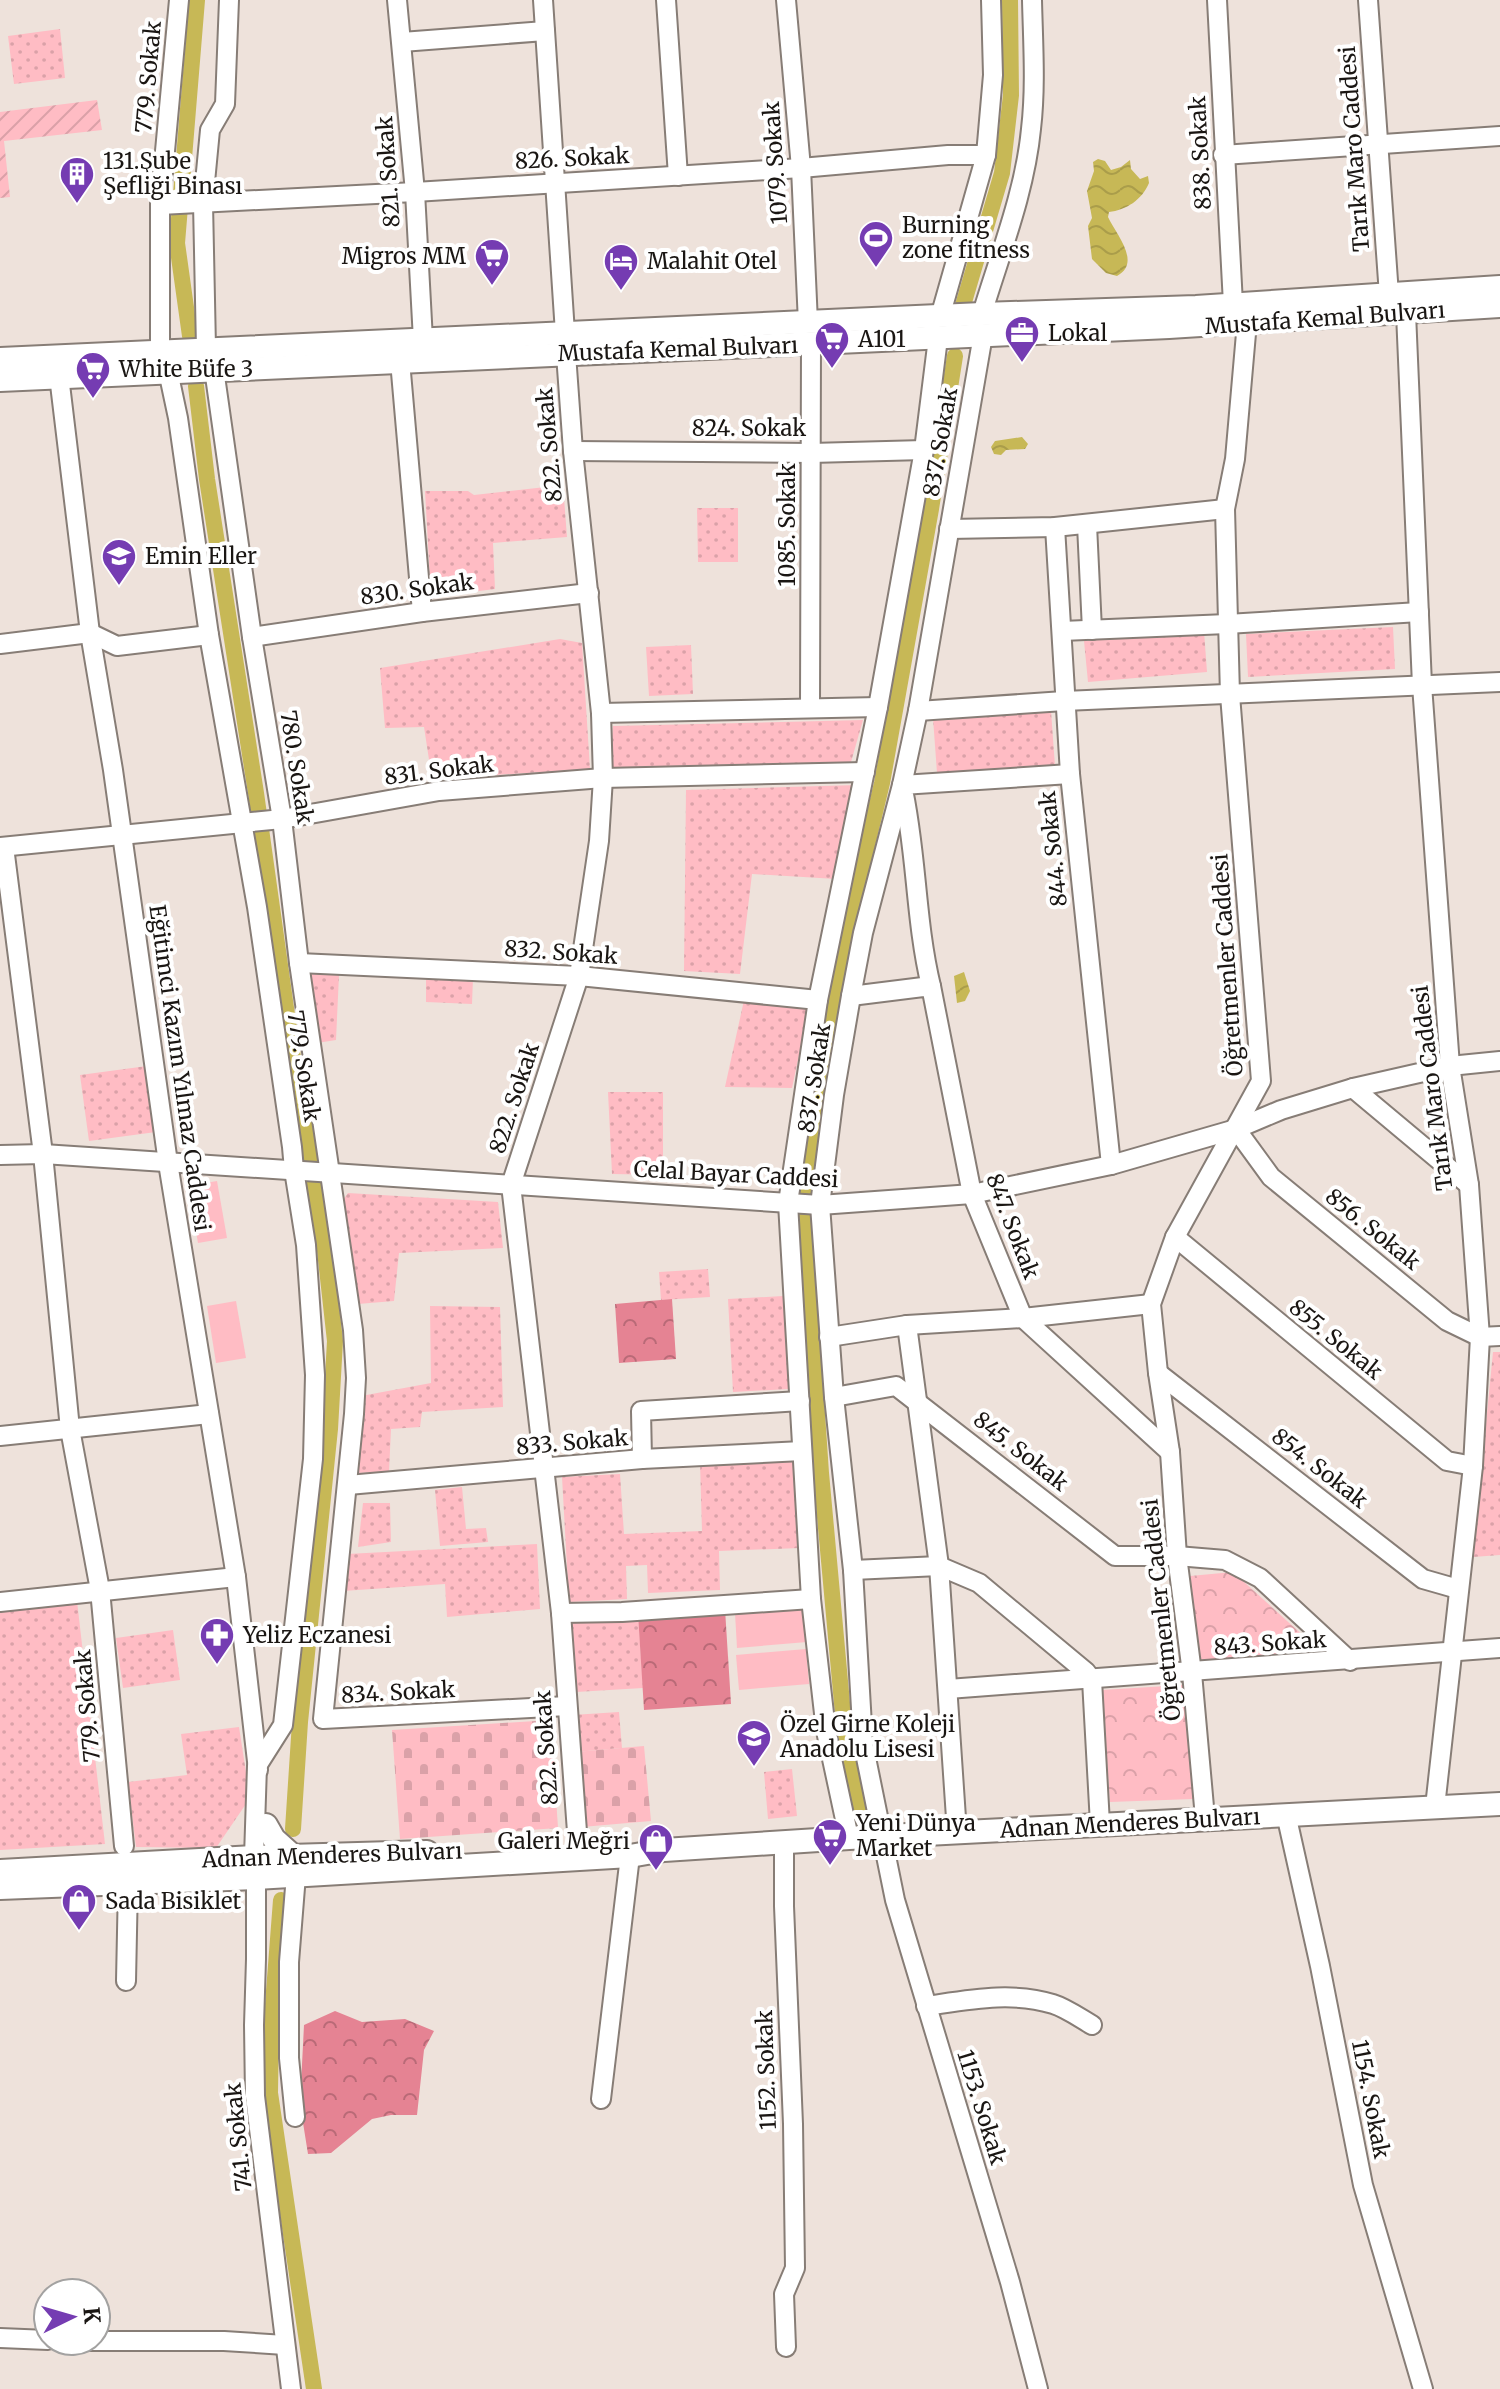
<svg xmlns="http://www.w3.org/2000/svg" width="1500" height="2389" font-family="Merriweather,serif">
<defs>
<pattern id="grass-dots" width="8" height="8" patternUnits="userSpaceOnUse" patternTransform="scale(2)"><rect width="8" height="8" fill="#ffbcc4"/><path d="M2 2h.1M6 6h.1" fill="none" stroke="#daa1a8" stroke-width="1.8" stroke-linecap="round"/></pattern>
<pattern id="forest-crowns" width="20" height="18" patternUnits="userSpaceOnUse" patternTransform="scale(2)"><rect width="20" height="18" fill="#e58393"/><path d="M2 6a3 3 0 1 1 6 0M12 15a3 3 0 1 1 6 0" fill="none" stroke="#b96a77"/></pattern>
<pattern id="cemetery-stones" width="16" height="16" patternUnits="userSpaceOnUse" patternTransform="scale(2)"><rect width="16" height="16" fill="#ffbcc4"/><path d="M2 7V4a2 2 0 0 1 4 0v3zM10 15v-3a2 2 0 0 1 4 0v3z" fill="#daa1a8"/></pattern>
<pattern id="park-crowns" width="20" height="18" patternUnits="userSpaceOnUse" patternTransform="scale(2)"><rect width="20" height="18" fill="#ffbcc4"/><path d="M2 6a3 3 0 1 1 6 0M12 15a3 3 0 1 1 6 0" fill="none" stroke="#daa1a8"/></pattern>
<pattern id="garden-furrows" width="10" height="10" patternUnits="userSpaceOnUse" patternTransform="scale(2)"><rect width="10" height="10" fill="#ffbcc4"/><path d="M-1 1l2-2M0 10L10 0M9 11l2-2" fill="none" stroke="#daa1a8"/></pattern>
<pattern id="water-waves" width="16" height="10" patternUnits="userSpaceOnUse" patternTransform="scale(2)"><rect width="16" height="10" fill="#c7b856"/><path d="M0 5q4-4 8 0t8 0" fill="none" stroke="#aa9d4a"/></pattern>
</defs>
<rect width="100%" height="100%" fill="#eee2db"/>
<g fill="url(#grass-dots)">
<path d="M60,29L65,78L14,84L8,36Z"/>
<path d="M563,485L567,537L493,543L495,589L431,597L425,491H468L474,495Z"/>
<path d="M697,508H738V562H698Z"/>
<path d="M1393,627L1395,669L1248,677L1246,634Z"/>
<path d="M1204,631L1207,672L1088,682L1084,641Z"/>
<path d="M560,639L582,643L590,769L432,779L424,727L385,728L380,668Z"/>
<path d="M691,645L693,694L649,696L646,647Z"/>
<path d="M1051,711L1055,766L937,773L933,718Z"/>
<path d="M863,720L851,762L609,768L613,726Z"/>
<path d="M858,785L836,879L752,874L740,974L684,971L686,790Z"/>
<path d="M309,973L339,975L336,1040L317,1043Z"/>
<path d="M426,976L473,978L472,1004L426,1002Z"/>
<path d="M744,1000L809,1008L792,1088L725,1087Z"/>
<path d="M147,1066L156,1132L89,1141L80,1075Z"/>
<path d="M608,1092H663V1175L612,1174Z"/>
<path d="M348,1193L498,1202L503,1248L399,1253L394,1301L358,1304L341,1203Z"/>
<path d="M708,1269L710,1297L661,1300L659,1272Z"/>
<path d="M783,1296L789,1389L733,1392L728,1299Z"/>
<path d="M430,1306L500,1307L503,1407L422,1412L420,1427L391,1429L389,1472L355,1473L361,1396L431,1383Z"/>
<path d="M1493,1352H1500V1555L1473,1557Z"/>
<path d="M797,1458L800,1548L719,1551L720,1590L648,1593L647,1565L626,1566L627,1599L569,1602L562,1477L620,1474L624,1534L702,1531L700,1462Z"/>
<path d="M462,1487L466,1529L486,1528L488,1542L440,1546L435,1490Z"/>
<path d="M363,1503H390L391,1542L358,1547Z"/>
<path d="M537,1544L540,1609L447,1617L445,1584L343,1591L347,1554Z"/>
<path d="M77,1601L105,1844L0,1850V1609Z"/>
<path d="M638,1614L643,1688L576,1692L571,1619Z"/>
<path d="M173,1630L180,1680L123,1688L116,1638Z"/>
<path d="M619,1712L622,1748L575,1752L572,1715Z"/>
<path d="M239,1727L250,1798L216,1848L136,1847L128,1782L187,1775L181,1734Z"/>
<path d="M792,1769L797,1816L768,1819L764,1772Z"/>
</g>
<g fill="url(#forest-crowns)">
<path d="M672,1299L676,1359L619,1363L615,1304Z"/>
<path d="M725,1609L731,1704L644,1710L638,1614Z"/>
<path d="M335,2011L362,2022L405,2019L434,2031L424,2050L417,2115H391L372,2119L331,2153L308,2154L300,2104L304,2025Z"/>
</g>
<g fill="url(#cemetery-stones)">
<path d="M551,1720L558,1828L400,1839L392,1730Z"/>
<path d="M644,1746L651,1821L582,1827L575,1752Z"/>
</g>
<g fill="url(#park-crowns)">
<path d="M1233,1572L1319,1650L1322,1660L1199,1665L1190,1576Z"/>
<path d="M1183,1685L1193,1799L1110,1802L1102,1690Z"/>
</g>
<path fill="url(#garden-furrows)" d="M97,100L102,130L4,141L10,197L0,198V112Z"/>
<g fill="#ffbcc4">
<path d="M217,1181L227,1238L198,1243L188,1186Z"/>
<path d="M236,1301L246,1358L216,1363L207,1306Z"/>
<path d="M805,1608L807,1642L737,1648L735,1613Z"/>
<path d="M806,1649L809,1684L739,1690L736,1655Z"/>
</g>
<g fill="url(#water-waves)">
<path d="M1098,159L1105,161L1111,170L1121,167L1130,160L1131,169L1140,179L1148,176L1149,183C1142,200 1126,210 1109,212L1108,217C1116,234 1142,263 1117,276L1106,273L1092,259L1088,226L1092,218L1087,191L1094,171L1093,162Z"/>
<path d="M1022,437L1028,444L1025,449L1006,450L1001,455L994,454L991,447L995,441Z"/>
<path d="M964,972L970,991L965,1001L957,1003L954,976Z"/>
</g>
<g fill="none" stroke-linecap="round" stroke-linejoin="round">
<g stroke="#c7b856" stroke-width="16">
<path d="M964,302L1002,173L1011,95L1010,0"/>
<path d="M190,336L177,243L197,0"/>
<path d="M196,386L207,479L256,793L294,1065L324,1242L335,1341L330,1429L300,1722L293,1829"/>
<path d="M862,1815L844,1725L821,1473L804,1219L819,1071L848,925L882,783L931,509L955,356"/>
<path d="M281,1900L271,2030L270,2093L314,2389"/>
</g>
<g stroke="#877d76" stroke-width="22">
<g id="minor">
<path d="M397,0L415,192L423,340"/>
<path d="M543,0L565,333"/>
<path d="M666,0L678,176"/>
<path d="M786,0L801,168L808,323"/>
<path d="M1217,0L1233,304"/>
<path d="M1368,0L1389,295"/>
<path d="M402,42L545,31"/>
<path d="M1223,155L1500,136"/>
<path d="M160,205L415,192L801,168L948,155H986"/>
<path d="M1406,313L1422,685L1450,1066L1469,1185L1480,1337L1473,1466L1435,1807"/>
<path d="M982,314C1000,254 1025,192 1031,129C1036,87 1033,43 1032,0"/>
<path d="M940,317L986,155L993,75L991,0"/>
<path d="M983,335L918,711L902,785L863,933L851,996L834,1095L820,1205L834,1397L853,1570L863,1743L895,1900L1010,2282L1038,2389"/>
<path d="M206,348L203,203L210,130L225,104L229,0"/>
<path d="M160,351V205L179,0"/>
<path d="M566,354L573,451L601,713L603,778L599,841L579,976L511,1185L561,1613L579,1859"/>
<path d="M400,361L422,612"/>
<path d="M214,369L252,637L282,819L299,963L353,1330L356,1378L354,1414L323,1719L567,1706"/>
<path d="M168,371L178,418L209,635L257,907L292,1147L294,1170L306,1245L315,1375L313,1459L283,1725L257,1766L254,1857"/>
<path d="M59,376L90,633L113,770L168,1163L236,1577L258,1770"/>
<path d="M573,451L811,453L924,450"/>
<path d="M1087,525L1092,630"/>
<path d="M1055,527L1070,774L1111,1165"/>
<path d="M949,529L1055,527L1225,509"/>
<path d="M1062,631L1227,624L1419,612"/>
<path d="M252,637L422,612L589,593"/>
<path d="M0,644L90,633L117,646L209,635"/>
<path d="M810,707L811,343"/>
<path d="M918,711L1064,701L1500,682"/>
<path d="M601,713L878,707"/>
<path d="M0,847L282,819L439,791L603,778L865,772"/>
<path d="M4,847L43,1154L70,1429L100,1590L124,1846"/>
<path d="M299,963L579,976L818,1000"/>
<path d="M931,986C915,920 917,851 902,785L1070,774"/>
<path d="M851,996L931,986L972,1194L1023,1318L1170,1452"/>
<path d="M1353,1088L1469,1185"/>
<path d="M1236,1129L1271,1177L1447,1321L1480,1337L1500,1336"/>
<path d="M0,1155L43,1154L820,1205L972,1194L1111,1165L1236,1129L1281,1110L1353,1088L1450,1066L1500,1061"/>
<path d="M1175,1237L1447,1461L1473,1466"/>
<path d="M907,1325L939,1566L957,1833"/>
<path d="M829,1337L907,1325L1023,1318L1151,1304"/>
<path d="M1158,1373L1423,1579L1458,1589"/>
<path d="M834,1397L896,1386L1115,1556H1177L1225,1560L1260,1578L1350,1661"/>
<path d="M0,1436L209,1414"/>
<path d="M642,1459L802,1451"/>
<path d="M348,1485L642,1459L641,1411L800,1401"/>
<path d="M853,1570L939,1566L979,1583L1086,1672L1092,1680L1100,1824"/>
<path d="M0,1602L236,1577"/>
<path d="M561,1613L622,1612L811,1599"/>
<path d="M948,1689L1500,1648"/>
<path d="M1286,1814L1320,1966L1363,2185L1423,2389"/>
<path d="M1205,1818L1192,1673L1177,1556L1170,1452L1158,1373L1151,1304L1175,1237L1261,1081L1230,695L1225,509L1235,459L1247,322"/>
<path d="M849,1838L826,1731L811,1599L788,1203L818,1000L878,707L924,450L938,338"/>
<path d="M784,1842V1906L793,2124L795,2268L784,2294L786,2347"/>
<path d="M256,1878V1959L254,2025L255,2096L291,2389"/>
<path d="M126,1981L128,1883"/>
<path d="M926,2006C968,2000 1011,1991 1053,2004C1066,2008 1080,2018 1092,2025"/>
<path d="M601,2099L630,1856"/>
<path d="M295,2117L289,2058V1962L296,1875"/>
<path d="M0,2338L48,2340"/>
<path d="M67,2341H224L285,2345"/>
</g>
</g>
<g stroke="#877d76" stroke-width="26">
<g id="major">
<path d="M0,359L982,314L1196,307L1500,287"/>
<path d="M0,380L1169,327L1500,306"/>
<path d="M266,1825L274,1839L293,1856"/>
<path d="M0,1871L254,1857L427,1852"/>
<path d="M0,1888L256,1878L630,1856L664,1850L849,1838L1500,1804"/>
</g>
</g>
<use href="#minor" stroke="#fff" stroke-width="18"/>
<use href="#major" stroke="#fff" stroke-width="22"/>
</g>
<defs>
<g id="building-pin" transform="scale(1.8)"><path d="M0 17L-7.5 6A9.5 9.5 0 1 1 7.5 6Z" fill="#753cb2" stroke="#fff"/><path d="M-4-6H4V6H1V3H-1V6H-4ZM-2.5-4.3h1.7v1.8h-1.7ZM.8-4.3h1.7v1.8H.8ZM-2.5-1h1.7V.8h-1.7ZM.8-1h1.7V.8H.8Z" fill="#fff"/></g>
<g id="stadium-pin" transform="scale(1.8)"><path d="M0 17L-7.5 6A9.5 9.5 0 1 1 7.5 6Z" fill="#753cb2" stroke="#fff"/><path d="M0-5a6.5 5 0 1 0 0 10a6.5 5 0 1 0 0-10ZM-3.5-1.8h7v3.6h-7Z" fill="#fff"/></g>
<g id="supermarket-pin" transform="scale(1.8)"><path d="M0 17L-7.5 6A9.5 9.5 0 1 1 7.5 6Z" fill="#753cb2" stroke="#fff"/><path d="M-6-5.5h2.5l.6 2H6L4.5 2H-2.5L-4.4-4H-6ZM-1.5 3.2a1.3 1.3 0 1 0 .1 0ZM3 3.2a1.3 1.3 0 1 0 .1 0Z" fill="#fff"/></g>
<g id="hotel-pin" transform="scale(1.8)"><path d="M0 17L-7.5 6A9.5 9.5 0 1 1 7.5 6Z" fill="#753cb2" stroke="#fff"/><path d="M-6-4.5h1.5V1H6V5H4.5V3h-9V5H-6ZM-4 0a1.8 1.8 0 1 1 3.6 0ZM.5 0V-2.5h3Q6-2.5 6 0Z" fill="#fff"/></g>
<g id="office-pin" transform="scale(1.8)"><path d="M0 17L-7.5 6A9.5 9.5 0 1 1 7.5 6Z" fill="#753cb2" stroke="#fff"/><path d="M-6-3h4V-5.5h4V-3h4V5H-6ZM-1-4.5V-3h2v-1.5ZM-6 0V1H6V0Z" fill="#fff"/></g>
<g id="school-pin" transform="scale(1.8)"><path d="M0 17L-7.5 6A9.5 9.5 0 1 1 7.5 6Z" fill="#753cb2" stroke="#fff"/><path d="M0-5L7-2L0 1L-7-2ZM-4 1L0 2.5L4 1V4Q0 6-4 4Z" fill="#fff"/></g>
<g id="pharmacy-pin" transform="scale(1.8)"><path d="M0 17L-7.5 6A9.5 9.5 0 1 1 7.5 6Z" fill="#753cb2" stroke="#fff"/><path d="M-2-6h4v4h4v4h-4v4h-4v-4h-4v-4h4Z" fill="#fff"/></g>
<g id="shop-pin" transform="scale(1.8)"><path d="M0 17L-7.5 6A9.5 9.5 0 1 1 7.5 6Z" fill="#753cb2" stroke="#fff"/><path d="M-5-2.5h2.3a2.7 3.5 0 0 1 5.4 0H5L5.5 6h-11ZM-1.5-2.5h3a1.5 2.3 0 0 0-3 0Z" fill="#fff"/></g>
</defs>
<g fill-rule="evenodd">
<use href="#building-pin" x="77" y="174"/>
<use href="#stadium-pin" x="876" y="238"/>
<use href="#supermarket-pin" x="492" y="256"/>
<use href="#hotel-pin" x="621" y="261"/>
<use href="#office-pin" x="1022" y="333"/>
<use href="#supermarket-pin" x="832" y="339"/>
<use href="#supermarket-pin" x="93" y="369"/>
<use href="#school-pin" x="119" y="556"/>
<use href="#pharmacy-pin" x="217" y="1635"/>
<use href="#school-pin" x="754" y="1737"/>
<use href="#supermarket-pin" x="830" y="1836"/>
<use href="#shop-pin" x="656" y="1841"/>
<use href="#shop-pin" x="79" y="1901"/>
</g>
<g text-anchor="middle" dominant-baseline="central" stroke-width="8" stroke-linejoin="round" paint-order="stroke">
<g font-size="22" fill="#1a1613" stroke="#fff">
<text transform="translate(148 77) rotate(-85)">779. Sokak</text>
<text transform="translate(1354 149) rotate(-94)">Tarık Maro Caddesi</text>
<text transform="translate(1200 153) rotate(-93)">838. Sokak</text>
<text transform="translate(572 158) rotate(-3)">826. Sokak</text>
<text transform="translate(775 163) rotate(-94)">1079. Sokak</text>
<text transform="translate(388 172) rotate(-94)">821. Sokak</text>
<text transform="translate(1325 318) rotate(-4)">Mustafa Kemal Bulvarı</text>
<text transform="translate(678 349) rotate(-2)">Mustafa Kemal Bulvarı</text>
<text x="749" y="428">824. Sokak</text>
<text transform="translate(940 442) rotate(-80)">837. Sokak</text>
<text transform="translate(549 445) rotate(-95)">822. Sokak</text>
<text transform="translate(787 525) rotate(-90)">1085. Sokak</text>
<text transform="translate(417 589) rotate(-8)">830. Sokak</text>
<text transform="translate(297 767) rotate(81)">780. Sokak</text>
<text transform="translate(439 770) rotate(-7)">831. Sokak</text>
<text transform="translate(1053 849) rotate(-96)">844. Sokak</text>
<text transform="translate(561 952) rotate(4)">832. Sokak</text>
<text transform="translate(1227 965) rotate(-94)">Öğretmenler Caddesi</text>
<text transform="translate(304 1066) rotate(81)">779. Sokak</text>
<text transform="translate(180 1068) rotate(82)">Eğitimci Kazım Yılmaz Caddesi</text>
<text transform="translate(814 1078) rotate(-81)">837. Sokak</text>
<text transform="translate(1432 1088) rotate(-97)">Tarık Maro Caddesi</text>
<text transform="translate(514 1098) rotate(-72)">822. Sokak</text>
<text transform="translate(736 1174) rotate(3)">Celal Bayar Caddesi</text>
<text transform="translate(1013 1226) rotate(69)">847. Sokak</text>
<text transform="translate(1373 1229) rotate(39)">856. Sokak</text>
<text transform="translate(1336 1339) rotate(39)">855. Sokak</text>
<text transform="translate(572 1442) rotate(-5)">833. Sokak</text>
<text transform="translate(1021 1451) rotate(38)">845. Sokak</text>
<text transform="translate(1320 1468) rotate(38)">854. Sokak</text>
<text transform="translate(1161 1610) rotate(-96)">Öğretmenler Caddesi</text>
<text transform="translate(1270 1643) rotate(-4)">843. Sokak</text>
<text transform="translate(398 1692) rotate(-3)">834. Sokak</text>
<text transform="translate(87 1706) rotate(-95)">779. Sokak</text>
<text transform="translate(546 1748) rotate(-94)">822. Sokak</text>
<text transform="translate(1130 1823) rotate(-3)">Adnan Menderes Bulvarı</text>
<text transform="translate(332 1855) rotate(-2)">Adnan Menderes Bulvarı</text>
<text transform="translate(766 2070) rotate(-92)">1152. Sokak</text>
<text transform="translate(1371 2099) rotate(79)">1154. Sokak</text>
<text transform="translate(982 2107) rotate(73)">1153. Sokak</text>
<text transform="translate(238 2137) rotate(-96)">741. Sokak</text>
</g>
<g font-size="22" fill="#1a1613" stroke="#fff" text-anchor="start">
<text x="103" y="161">131.Şube<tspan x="103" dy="25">Şefliği Binası</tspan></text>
<text x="902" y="225">Burning<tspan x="902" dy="25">zone fitness</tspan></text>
<text x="466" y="256" text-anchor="end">Migros MM</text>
<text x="647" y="261">Malahit Otel</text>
<text x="1048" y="333">Lokal</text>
<text x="858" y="339">A101</text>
<text x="119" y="369">White Büfe 3</text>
<text x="145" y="556">Emin Eller</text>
<text x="243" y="1635">Yeliz Eczanesi</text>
<text x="780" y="1724">Özel Girne Koleji<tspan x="780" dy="25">Anadolu Lisesi</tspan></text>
<text x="856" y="1823">Yeni Dünya<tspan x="856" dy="25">Market</tspan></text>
<text x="630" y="1841" text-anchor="end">Galeri Meğri</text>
<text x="105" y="1901">Sada Bisiklet</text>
</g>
</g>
<g transform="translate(72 2317) rotate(85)"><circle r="38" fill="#ffffff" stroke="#a3a2a1" stroke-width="2"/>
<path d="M0-6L14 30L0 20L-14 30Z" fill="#753cb2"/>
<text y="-12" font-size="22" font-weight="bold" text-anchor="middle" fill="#1a1613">K</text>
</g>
</svg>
